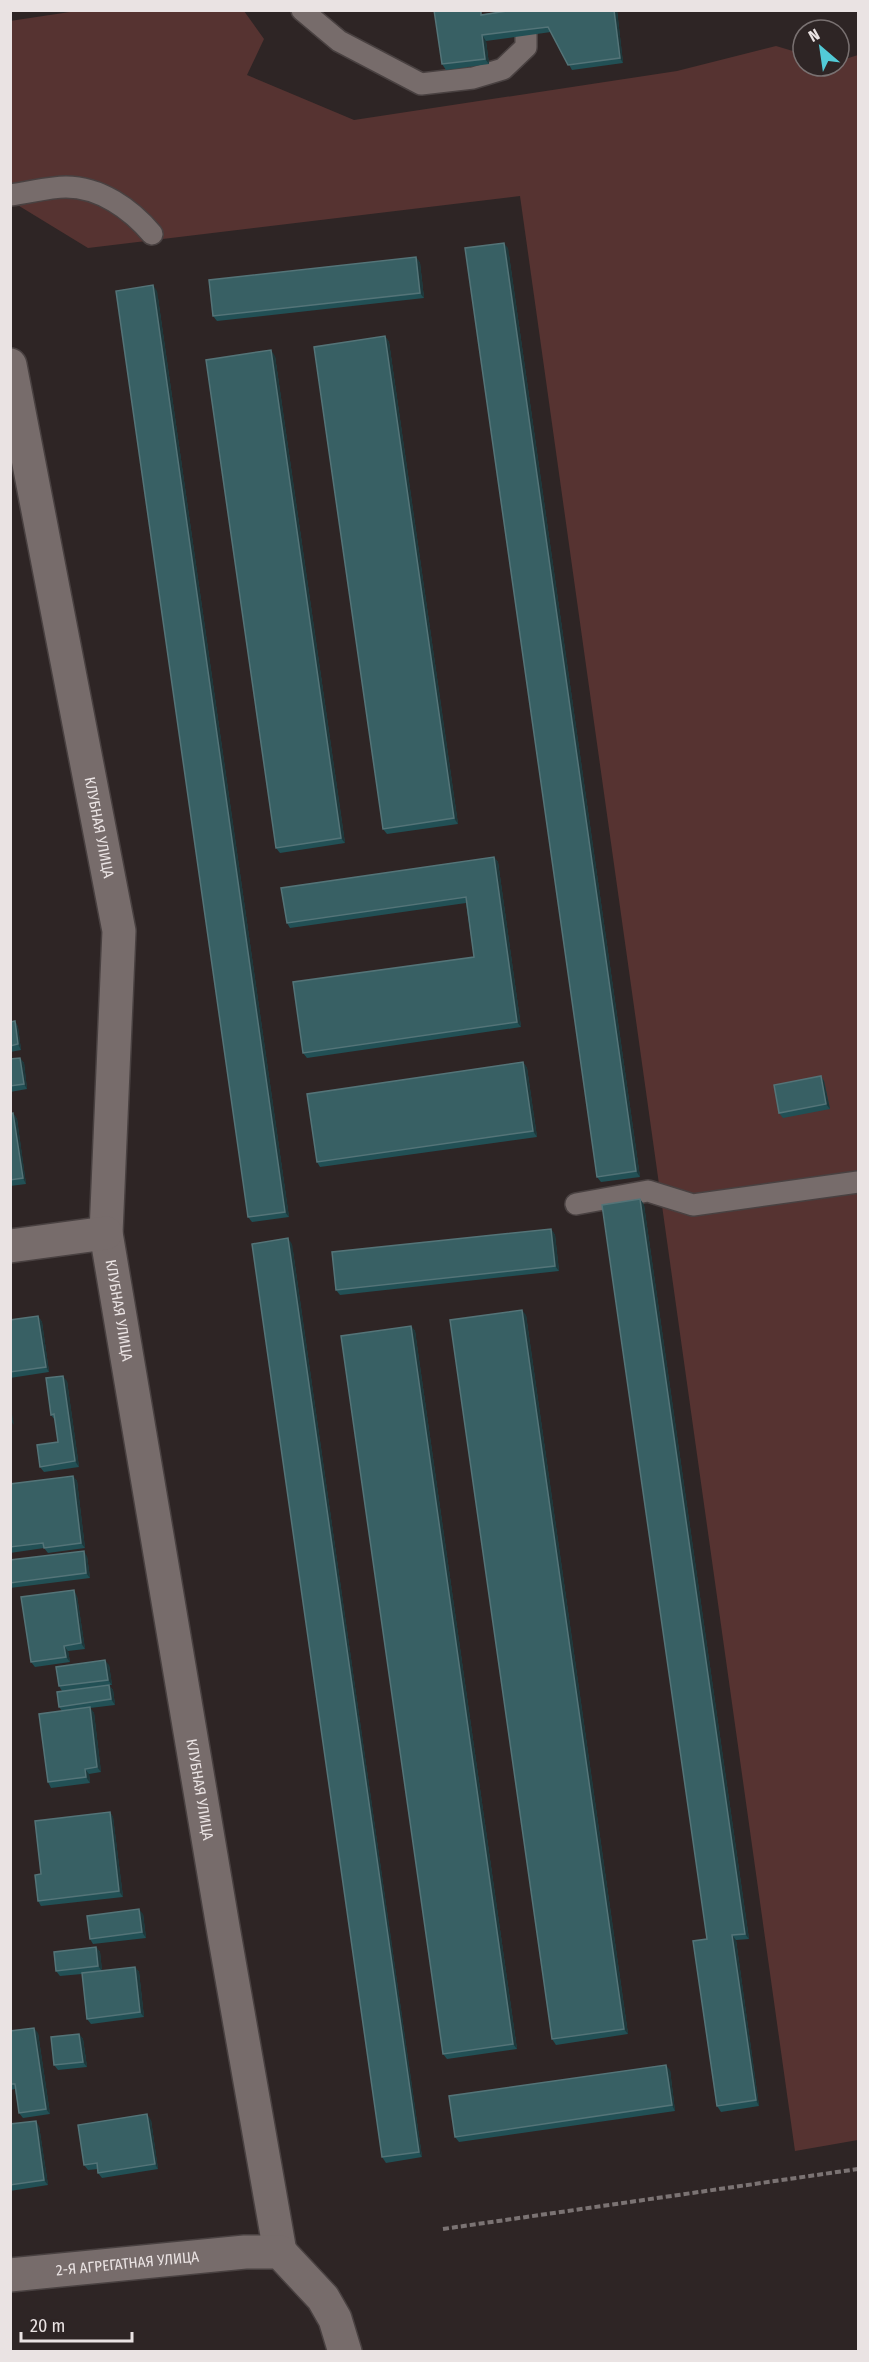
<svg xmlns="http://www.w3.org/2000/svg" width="869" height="2362" font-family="'Fira Sans Condensed',sans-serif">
<rect width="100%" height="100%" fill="#2e2525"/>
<path fill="#563331" d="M83,10L244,11L264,39L247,75L354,120L677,71L776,46L803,54V66H839V61L858,55V2140L795,2151L520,196L88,248L11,201L10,21Z"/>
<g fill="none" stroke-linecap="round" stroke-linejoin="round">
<g stroke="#494141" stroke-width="24">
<g id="service">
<path d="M302,10L339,41L421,84L473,78L503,69L526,47V35"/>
<path d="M10,195C28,193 48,187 66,187C100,187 131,209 152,234"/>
<path d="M576,1204L648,1191L693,1205L858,1182"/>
</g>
</g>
<g stroke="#494141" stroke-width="36">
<g id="minor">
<path id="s1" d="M10,365L119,931L106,1233L224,1933L280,2252"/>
<path d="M10,1246L106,1233"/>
<path id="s2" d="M10,2275L245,2252H280L323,2298L335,2319L345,2352"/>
</g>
</g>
<path stroke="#7b7373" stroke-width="4" stroke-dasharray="6 3" stroke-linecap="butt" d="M443,2229L858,2169"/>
<use href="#service" stroke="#776c6b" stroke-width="21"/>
<use href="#minor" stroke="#776c6b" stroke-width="33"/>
</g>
<g fill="#225055">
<path d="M513,10H617L623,63L572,70L551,32L486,41L489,64L446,70L442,64L484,14Z"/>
<path d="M508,248L640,1177L601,1182L597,1177Z"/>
<path d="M416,257L420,263L424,298L217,321L213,316Z"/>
<path d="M157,291L289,1217L252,1222L248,1217Z"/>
<path d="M385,336L389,342L458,824L387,834L383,829Z"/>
<path d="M275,356L345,843L280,853L276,848Z"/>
<path d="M494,857L498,862L521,1027L307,1058L303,1053L474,957L466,903L290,928L287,923Z"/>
<path d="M15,1021L18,1027L21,1050L10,1052V1022Z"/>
<path d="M20,1058L24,1063L27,1089L10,1092V1059Z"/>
<path d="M523,1062L527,1068L537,1137L320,1167L317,1162Z"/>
<path d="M821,1076L824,1081L830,1109L783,1118L779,1113Z"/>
<path d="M13,1113L17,1119L26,1184L10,1186V1114Z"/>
<path d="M640,1199L644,1205L749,1939L736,1940L759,2106L721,2112L717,2106L707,1939Z"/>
<path d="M551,1229L555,1235L559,1271L340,1295L336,1290Z"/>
<path d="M292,1244L422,2157L386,2163L382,2157Z"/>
<path d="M526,1315L628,2034L556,2045L552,2039Z"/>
<path d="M38,1316L42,1322L49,1372L10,1378V1320Z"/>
<path d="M411,1326L415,1331L517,2049L447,2059L443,2054Z"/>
<path d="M67,1381L79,1467L44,1472L40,1467L58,1442L55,1420L51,1415Z"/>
<path d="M73,1476L77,1481L85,1548L48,1553L44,1548L10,1553V1484Z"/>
<path d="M87,1556L90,1578L10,1588V1560Z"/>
<path d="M77,1596L85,1649L68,1651L70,1662L35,1667L31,1662Z"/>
<path d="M109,1665L112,1685H109L113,1690L115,1705L90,1708L94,1713L101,1772L89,1774L90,1783L51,1788L48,1782L62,1711L59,1707L62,1691L59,1686Z"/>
<path d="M110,1812L113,1817L123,1897L41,1906L38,1901L41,1874Z"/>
<path d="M143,1914L146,1938L93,1944L90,1939Z"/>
<path d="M96,1947L100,1952L102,1971L135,1967L139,1972L144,2017L91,2024L87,2019L82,1974L60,1976L56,1971Z"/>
<path d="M10,2031L38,2033L50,2114L23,2118L19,2113L15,2089L10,2090Z"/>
<path d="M79,2034L83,2039L87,2067L58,2070L54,2065Z"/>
<path d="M670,2070L675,2111L459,2142L455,2137Z"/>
<path d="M151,2120L158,2169L102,2178L98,2173V2169L88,2170L84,2165Z"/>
<path d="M10,2124L39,2126L48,2185L10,2191Z"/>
</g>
<g fill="#1e383b">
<path d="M614,10H617L623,63L620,58Z"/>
<path d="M482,35L486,41L489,64L485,59Z"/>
<path d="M504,243L508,248L640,1177L636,1171Z"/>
<path d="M416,257L420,263L424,298L420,293Z"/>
<path d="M153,285L157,291L289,1217L285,1212Z"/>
<path d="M385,336L389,342L458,824L454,818Z"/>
<path d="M271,350L275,356L345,843L341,838Z"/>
<path d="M494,857L498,862L521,1027L517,1022Z"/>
<path d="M15,1021L18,1027L21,1050L18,1044Z"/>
<path d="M20,1058L24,1063L27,1089L24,1084Z"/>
<path d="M523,1062L527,1068L537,1137L533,1131Z"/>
<path d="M821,1076L824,1081L830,1109L826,1104Z"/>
<path d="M13,1113L17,1119L26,1184L23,1178Z"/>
<path d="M640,1199L644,1205L749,1939L745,1934Z"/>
<path d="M551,1229L555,1235L559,1271L555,1266Z"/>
<path d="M288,1238L292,1244L422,2157L419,2152Z"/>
<path d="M522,1310L526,1315L628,2034L624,2029Z"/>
<path d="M38,1316L42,1322L49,1372L46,1367Z"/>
<path d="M411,1326L415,1331L517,2049L513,2044Z"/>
<path d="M63,1376L67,1381L79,1467L75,1461Z"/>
<path d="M10,1403L14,1425L10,1420Z"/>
<path d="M73,1476L77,1481L85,1548L81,1543Z"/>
<path d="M84,1551L87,1556L90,1578L86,1573Z"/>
<path d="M74,1590L77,1596L85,1649L81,1643Z"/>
<path d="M64,1646L68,1651L70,1662L66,1657Z"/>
<path d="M105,1660L109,1665L112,1685L108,1680Z"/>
<path d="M109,1685L113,1690L115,1705L111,1699Z"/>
<path d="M90,1707L94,1713L101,1772L97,1767Z"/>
<path d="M85,1769L89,1774L90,1783L86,1777Z"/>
<path d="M110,1812L113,1817L123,1897L119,1891Z"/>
<path d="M139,1909L143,1914L146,1938L142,1932Z"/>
<path d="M732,1935L736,1940L759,2106L756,2100Z"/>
<path d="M96,1947L100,1952L102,1971L98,1966Z"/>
<path d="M135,1967L139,1972L144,2017L140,2012Z"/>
<path d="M34,2028L38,2033L50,2114L46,2109Z"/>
<path d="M79,2034L83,2039L87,2067L83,2062Z"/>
<path d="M666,2065L670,2070L675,2111L672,2105Z"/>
<path d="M147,2114L151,2120L158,2169L155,2164Z"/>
<path d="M36,2121L39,2126L48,2185L44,2180Z"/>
</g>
<g fill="#386064" stroke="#547478" stroke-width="1.5">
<path d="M434,10H481V15L513,10H614L620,58L568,65L548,27L482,35L485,59L442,64Z"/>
<path d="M504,243L636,1171L597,1177L465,248Z"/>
<path d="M416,257L420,293L213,316L209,280Z"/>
<path d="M153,285L285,1212L248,1217L116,291Z"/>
<path d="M385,336L454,818L383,829L314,347Z"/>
<path d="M271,350L341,838L276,848L206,360Z"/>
<path d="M494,857L517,1022L303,1053L293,982L474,957L466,897L287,923L281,888Z"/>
<path d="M15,1021L18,1044L10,1046V1022Z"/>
<path d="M20,1058L24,1084L10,1086V1059Z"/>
<path d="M523,1062L533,1131L317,1162L307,1094Z"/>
<path d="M821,1076L826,1104L779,1113L774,1085Z"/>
<path d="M13,1113L23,1178L10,1180V1114Z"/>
<path d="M640,1199L745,1934L732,1935L756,2100L717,2106L693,1941L707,1939L602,1205Z"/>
<path d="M551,1229L555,1266L336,1290L332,1252Z"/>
<path d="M288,1238L419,2152L382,2157L252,1244Z"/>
<path d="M522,1310L624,2029L552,2039L450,1320Z"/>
<path d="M38,1316L46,1367L10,1372V1320Z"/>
<path d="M411,1326L513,2044L443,2054L341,1336Z"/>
<path d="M63,1376L75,1461L40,1467L37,1445L58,1442L54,1414L51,1415L46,1378Z"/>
<path d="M73,1476L81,1543L44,1548L43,1543L10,1547V1484Z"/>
<path d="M84,1551L86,1573L10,1583V1560Z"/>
<path d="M74,1590L81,1643L64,1646L66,1657L31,1662L21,1597Z"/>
<path d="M105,1660L108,1680L59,1686L56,1667Z"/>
<path d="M109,1685L111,1699L59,1707L57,1692Z"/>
<path d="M90,1707L97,1767L85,1769L86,1777L48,1782L39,1714Z"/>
<path d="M110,1812L119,1891L38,1901L35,1875L41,1874L35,1821Z"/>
<path d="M139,1909L142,1932L90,1939L87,1916Z"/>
<path d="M96,1947L98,1966L56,1971L54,1952Z"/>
<path d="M135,1967L140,2012L87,2019L82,1973Z"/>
<path d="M34,2028L46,2109L19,2113L15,2084H10V2031Z"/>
<path d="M79,2034L83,2062L54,2065L51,2037Z"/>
<path d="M666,2065L672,2105L455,2137L449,2096Z"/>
<path d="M147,2114L155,2164L98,2173L97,2163L84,2165L78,2125Z"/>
<path d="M36,2121L44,2180L10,2185V2124Z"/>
</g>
<g text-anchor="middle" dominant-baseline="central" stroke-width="4.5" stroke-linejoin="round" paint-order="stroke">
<g font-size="15" fill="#eae3e3" stroke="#2e2525">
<text stroke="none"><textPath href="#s1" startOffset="471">КЛУБНАЯ УЛИЦА</textPath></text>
<text stroke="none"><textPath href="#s1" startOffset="957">КЛУБНАЯ УЛИЦА</textPath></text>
<text stroke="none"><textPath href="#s1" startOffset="1443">КЛУБНАЯ УЛИЦА</textPath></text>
<text stroke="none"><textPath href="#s2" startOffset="118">2-Я АГРЕГАТНАЯ УЛИЦА</textPath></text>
</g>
</g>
<rect width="869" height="2362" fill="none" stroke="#eae3e3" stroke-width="24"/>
<g transform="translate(821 48) rotate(331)"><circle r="28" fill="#2e2525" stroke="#797171" stroke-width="1.5"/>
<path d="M0-4.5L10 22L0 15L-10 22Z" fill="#52cbd7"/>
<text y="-9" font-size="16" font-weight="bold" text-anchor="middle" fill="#eae3e3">N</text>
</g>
<path d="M21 2332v9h111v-9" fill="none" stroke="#eae3e3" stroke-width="3"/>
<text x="30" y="2332" font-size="18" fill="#eae3e3" stroke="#2e2525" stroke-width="4.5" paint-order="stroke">20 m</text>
</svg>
